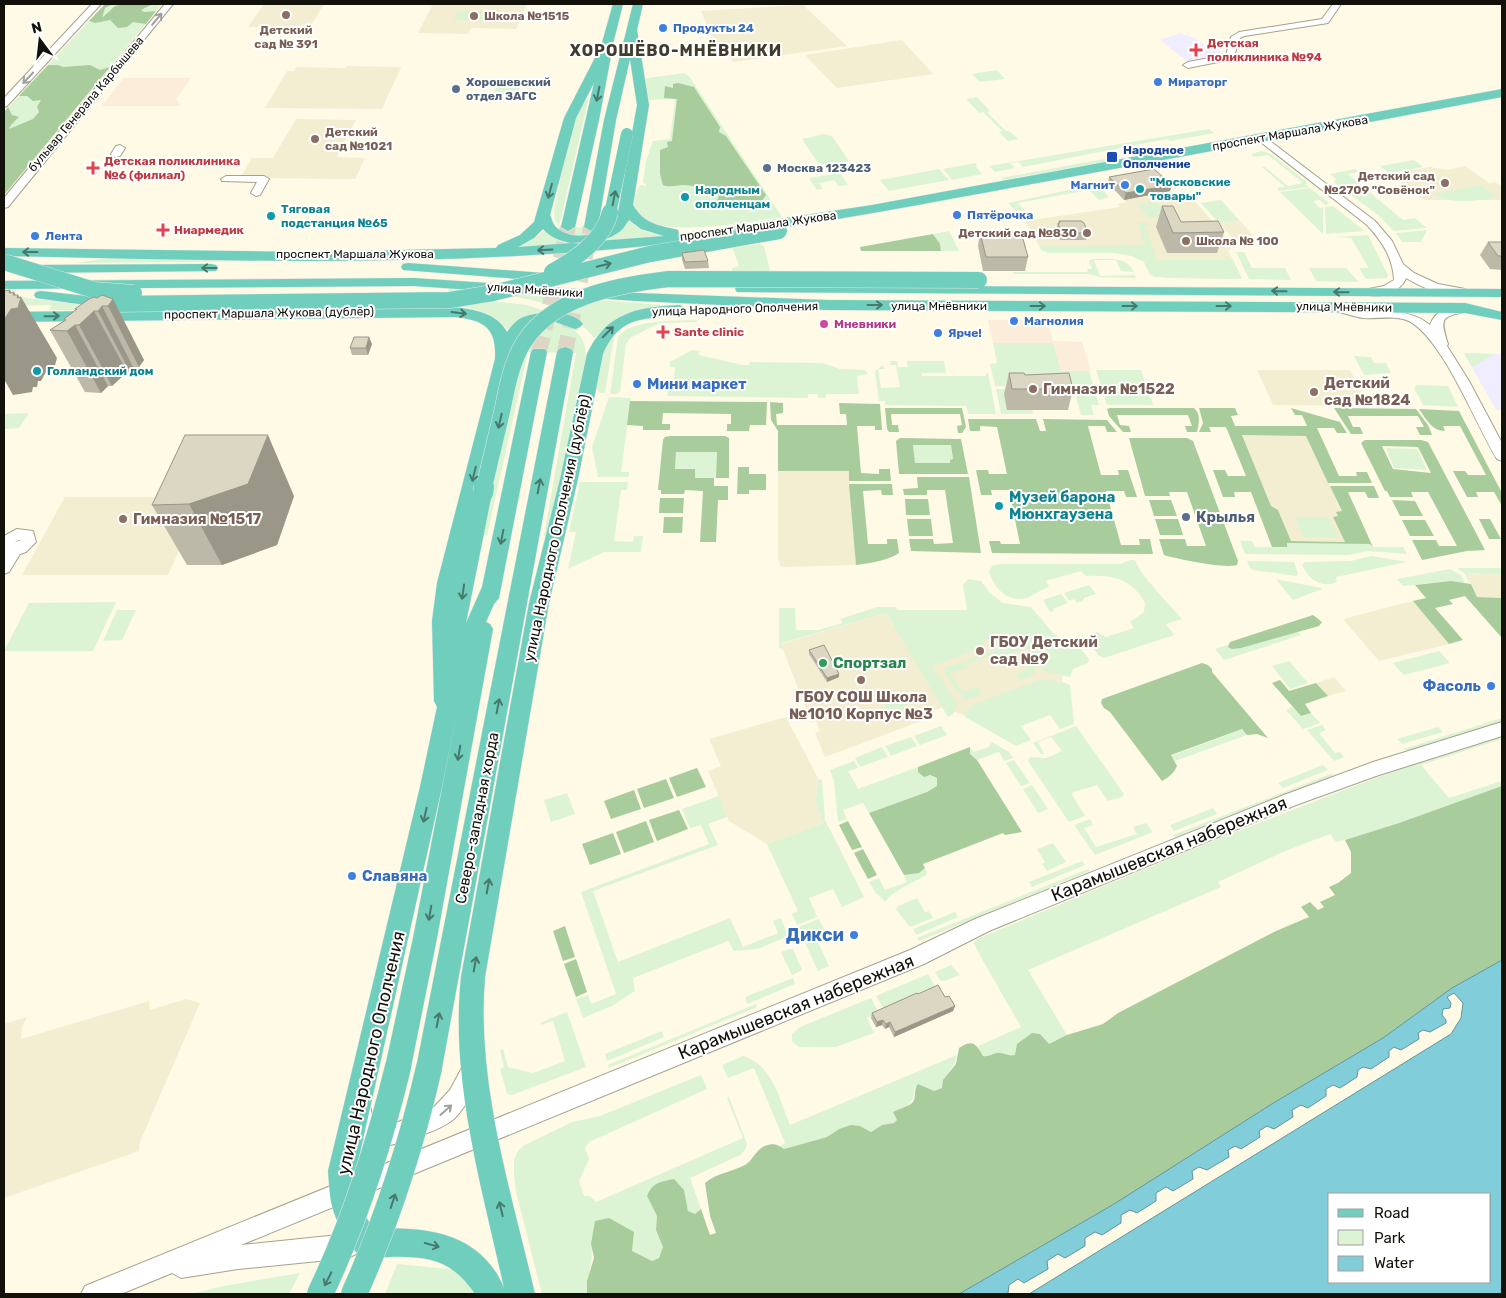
<svg xmlns="http://www.w3.org/2000/svg" width="1506" height="1298" font-family="Rubik,sans-serif">
<rect width="100%" height="100%" fill="#fffae5"/>
<g fill="#fbedda">
<path d="M124,78H191L176,99L181,106H102Z"/>
<path d="M988,320H1047L1053,341L1082,342L1091,371H1061L1053,343H993Z"/>
</g>
<g fill="#f3edd1">
<path d="M264,4H324L310,27H248Z"/>
<path d="M433,4H527L516,29L471,28L468,34L418,33Z"/>
<path d="M803,5L847,46L733,62L710,33L701,11Z"/>
<path d="M902,40L933,74L837,88L805,55Z"/>
<path d="M347,66L401,67L382,109L265,108L287,71H294L296,67L345,68Z"/>
<path d="M296,119L356,120L337,157L365,158L355,179L240,178L252,158H273Z"/>
<path d="M1465,166L1489,183L1495,182L1502,187V200H1424L1390,174L1430,167L1447,170Z"/>
<path d="M1170,191L1176,197L1189,195L1224,234L1231,250H1228L1242,279L1163,278L1146,246H1039L1025,221L1120,207L1118,204L1126,202L1124,200Z"/>
<path d="M1240,221L1259,242L1238,244L1219,223Z"/>
<path d="M1257,370H1350L1369,406L1273,405Z"/>
<path d="M1242,435L1307,436L1342,512H1336L1338,516L1333,517L1345,542L1291,541L1278,510L1271,506Z"/>
<path d="M778,471H849L856,565L783,567L780,565L778,558Z"/>
<path d="M65,497H203L168,575H22Z"/>
<path d="M1466,573L1502,575V598L1477,597Z"/>
<path d="M1413,601L1449,644L1379,661L1343,619Z"/>
<path d="M1022,610L1063,668L1062,682L1053,700L986,724L943,707L927,713L929,718L825,757L815,733L820,731L816,721L811,722L781,644L886,613L894,627Z"/>
<path d="M1334,677L1346,691L1328,696L1316,683Z"/>
<path d="M786,717L819,780L815,802L824,823L767,844L729,821L708,771L721,766L709,739Z"/>
<path d="M186,999L200,1003L139,1144V1151L4,1198V1024L27,1017L22,1027L21,1039L149,1001L150,1010Z"/>
</g>
<g fill="#f0edff">
<path d="M1180,33L1195,38L1205,45H1211L1225,55L1187,61L1160,40Z"/>
<path d="M1464,353L1502,354V410H1496Z"/>
</g>
<g fill="#dcf4d4">
<path d="M105,4H162L4,195V112Z"/>
<path d="M458,11H500L496,20H454Z"/>
<path d="M997,70L1005,79L980,82L972,74Z"/>
<path d="M684,73L689,76L782,217C757,220 634,246 634,203C634,196 638,191 640,185L646,186V184L643,183L646,161L653,141L670,139L675,99L648,100L645,80L648,78Z"/>
<path d="M500,83L520,85L516,100L494,101L492,99L497,85Z"/>
<path d="M589,97L559,227H608C603,230 596,235 590,236C572,241 554,231 554,212C560,184 569,115 589,97Z"/>
<path d="M977,97L990,111L987,112L1006,131H1009L1018,139L1008,141L999,132L1002,131L983,112L979,113L966,99Z"/>
<path d="M1209,129L1214,133L1170,141L1167,139L1023,167L1018,162L1010,163L1015,168L995,172L989,166Z"/>
<path d="M824,134L832,136L849,161L829,166L818,163L802,139Z"/>
<path d="M1262,151L1271,154L1308,183L1305,184L1309,187L1279,191L1277,188L1285,187L1262,167H1265L1288,186L1303,183L1268,155L1254,157L1251,154Z"/>
<path d="M1114,157L1116,160L1004,180L1001,178Z"/>
<path d="M1414,160L1423,167L1389,173L1380,166Z"/>
<path d="M976,163L977,166H975L982,174L952,180L943,169Z"/>
<path d="M939,169L949,180L889,191L880,180Z"/>
<path d="M1355,169L1359,172L1348,174L1403,220L1415,218L1427,228L1394,231L1378,215L1334,182L1336,179L1330,174Z"/>
<path d="M840,173L848,185L839,186L834,180L819,183L823,189L817,190L809,178Z"/>
<path d="M1097,184L1109,197L1099,200L1089,190L1018,203L1024,210L1016,211L1008,203Z"/>
<path d="M1481,185L1498,197C1479,201 1449,205 1434,194Z"/>
<path d="M1310,188L1330,204L1325,205L1320,200L1313,201L1320,208L1323,207V234L1280,192Z"/>
<path d="M1221,200L1240,221L1219,223L1201,203Z"/>
<path d="M1157,202L1168,215L1149,218L1138,204Z"/>
<path d="M1333,206L1362,229L1365,231L1326,234L1325,207Z"/>
<path d="M628,221L644,231L666,237L513,249L532,240L544,231L554,237L572,242Z"/>
<path d="M1138,223H1148L1150,226H1145L1157,260H1233L1242,279L1154,277L1149,273L1144,262L1131,256L1115,253H1048L1041,250L1039,246L1145,245Z"/>
<path d="M1427,230L1421,242H1402L1396,233Z"/>
<path d="M949,231L959,251H941L940,244L933,234Z"/>
<path d="M1368,235L1388,275L1387,278L1366,279L1359,268H1369L1351,238L1336,237Z"/>
<path d="M759,244L764,246L771,275H701L732,271V268L739,266L732,247Z"/>
<path d="M1236,252H1244L1252,268H1285L1291,280L1249,279Z"/>
<path d="M146,258L382,260L74,263L103,259Z"/>
<path d="M1092,259C1107,259 1128,256 1134,272L1121,271L1116,260H1094L1100,276L1135,275L1136,278L1099,277L1090,274H1014L1013,272H1088L1087,269H1092L1089,261Z"/>
<path d="M1309,268H1346L1359,282L1316,281Z"/>
<path d="M449,289L663,305C657,308 648,308 640,310C620,314 609,326 594,338C558,292 502,296 448,291Z"/>
<path d="M4,295L103,307L112,310H49L51,305L4,306Z"/>
<path d="M483,300L527,305L551,313L509,331C496,315 478,309 458,306Z"/>
<path d="M552,320C573,328 586,332 586,358L550,536H544L576,353L528,352L487,535H480L509,359Z"/>
<path d="M697,320V322L660,323L630,338L626,344L620,392L617,394H610L618,337C630,319 677,321 697,320Z"/>
<path d="M610,336L614,337L605,393H600L595,387L604,347Z"/>
<path d="M993,343H1053L1061,371H1089L1099,405H1091L1094,415H1081L1073,386H995L990,364L997,363Z"/>
<path d="M692,350L700,351L698,355L743,365H749L750,362L823,363L840,369L865,370L868,374L857,376L859,394H826V398H818V394H808V398L668,396L667,388L673,387L675,367H670V362Z"/>
<path d="M1464,353L1495,354L1472,367Z"/>
<path d="M1354,356L1371,357L1374,363H1386L1391,373L1364,375Z"/>
<path d="M891,361H897L898,367H908L907,361H944L946,373H922V376H986V373H988L996,414H968L966,406L885,405V401H879L875,371L883,365L884,369H878L881,388L900,387L896,365H890Z"/>
<path d="M1096,370H1141L1153,405H1107Z"/>
<path d="M1417,385L1448,386L1458,407L1423,405L1414,388Z"/>
<path d="M996,389H1013L1008,410H1032L1033,414H1001Z"/>
<path d="M609,397L631,398L621,472H629V477H598L592,447Z"/>
<path d="M29,413L19,428L4,429V414Z"/>
<path d="M913,445H951L953,460L950,463H915Z"/>
<path d="M1386,448L1417,449L1427,470L1394,468Z"/>
<path d="M676,452H717L716,478H694L675,469Z"/>
<path d="M580,482H628L627,490H621L614,541L633,542L634,536H643L641,552H604L568,569L576,532H569Z"/>
<path d="M1295,517H1328L1338,537H1304Z"/>
<path d="M1240,541H1252L1255,547H1287L1286,543L1370,544L1372,547H1403L1407,554L1368,551L1348,555L1245,554Z"/>
<path d="M1371,556L1407,562L1336,577L1337,582C1322,589 1308,579 1302,565L1305,562L1351,561Z"/>
<path d="M1131,560H1135C1139,574 1171,606 1182,619L1166,624L1174,635L1104,658L1098,655L1086,637L1097,632L1106,637L1134,628L1130,622L1144,612L1145,603C1131,578 1112,575 1086,576L1081,571L1046,581L1049,586L1047,588C1040,590 1035,594 1029,597C1010,605 993,588 989,571L992,566L999,564H1120Z"/>
<path d="M1247,561L1294,562L1298,574L1296,576L1253,570L1250,568Z"/>
<path d="M1457,568H1502V575L1467,573L1470,584L1465,574Z"/>
<path d="M1450,569L1461,575L1465,584L1451,581L1403,586L1397,579Z"/>
<path d="M968,579L981,581L990,593L1003,603L1031,607L1054,634L1059,637L1074,640L1089,659L1088,663L1073,669L1070,677L1044,671L1017,635L995,643L987,639L983,640L984,645L981,648L932,666L957,703L954,713L948,717L886,613L782,643L783,649L779,648V608H795L796,630H819L842,623L840,619L877,607H896L897,610H967L963,585Z"/>
<path d="M1276,579L1321,588L1322,589L1293,600Z"/>
<path d="M1089,585L1096,594L1084,598L1083,601L1077,603L1074,599L1070,601L1064,593Z"/>
<path d="M1061,594L1068,603L1053,609L1054,611L1050,612L1043,600Z"/>
<path d="M116,602L93,651H4L29,603Z"/>
<path d="M117,610H136L122,640L103,641Z"/>
<path d="M1291,624L1301,635L1224,660L1215,649Z"/>
<path d="M1012,644C1021,646 1037,666 1036,674L1020,680L1016,674L1030,668L1017,651L1000,657L997,653L966,664L968,667L950,674L963,692L978,687L983,694L967,700L963,698L945,673V668Z"/>
<path d="M1439,651L1450,663L1404,675L1393,663Z"/>
<path d="M1289,661L1308,683L1290,689L1272,666Z"/>
<path d="M1042,679L1066,683L1070,685L1074,724L1060,729L1050,715L1021,726L1031,740L1016,746L965,717V712L974,704Z"/>
<path d="M900,699L908,711L890,718L883,705Z"/>
<path d="M1293,707L1301,716L1311,713L1320,723L1303,729L1286,710Z"/>
<path d="M1502,718V721L1410,751L1403,749Z"/>
<path d="M1322,725L1326,730L1319,733L1335,753L1340,752L1344,757L1334,761L1307,730Z"/>
<path d="M941,726L947,735L920,745L914,736Z"/>
<path d="M1076,726L1124,794L1122,797L1108,801L1097,785L1071,793L1085,816L1069,822L1028,761L1030,757L1046,758L1062,751L1051,737L1038,742L1044,754H1041L1033,743Z"/>
<path d="M1438,727L1443,732L1402,744L1397,739Z"/>
<path d="M1243,729L1247,735L1175,761L1171,756Z"/>
<path d="M1502,736V739L1421,765L1449,798L1502,781V786L1399,823L1345,840L1336,842L1330,834L1285,851L1218,882L1221,887L1028,970L1067,1035L1053,1044L1011,1057L999,1053L988,1057L983,1056L978,1046L1021,1027L978,952L974,943L977,939L1210,842L1349,788L1405,767Z"/>
<path d="M911,737L917,746L891,756L885,746Z"/>
<path d="M992,742L1009,752L1013,758L1004,761L999,752L977,760L970,754V747L973,752L989,747Z"/>
<path d="M882,747L888,757L860,767L855,758Z"/>
<path d="M1014,760L1030,783L1021,786L1006,763Z"/>
<path d="M854,761L858,768L848,771L858,789L918,767V772L937,778L938,786L927,792L869,813L863,803L843,810L847,819L838,822L834,781L830,770Z"/>
<path d="M1323,765L1328,770L1283,788L1278,783Z"/>
<path d="M1333,773L1331,777L1175,838L1173,835Z"/>
<path d="M822,779L825,820L864,897L842,907L833,889L809,898L817,917L797,925L792,914L798,911L767,844L824,823L815,802L819,780Z"/>
<path d="M1032,785L1048,809L1038,813L1023,789Z"/>
<path d="M567,793L575,814L551,822L544,800Z"/>
<path d="M719,796L727,817L708,824L718,845L593,891L618,962L730,918L743,947L778,933L773,921L781,918L788,936L758,949L734,951L728,941L633,978L635,991L612,1006L583,1018L576,999L588,995L591,1004L616,994L581,892L709,844L701,825L690,828L682,809Z"/>
<path d="M1213,808L1217,814L1174,831L1170,825Z"/>
<path d="M1090,819L1093,825L1084,828L1096,847L1137,834L1133,827L1146,823L1153,832L1095,855L1074,825Z"/>
<path d="M1053,843L1066,862L1047,871L1042,864L1045,862L1037,849Z"/>
<path d="M1082,861L1085,865L1032,887L1029,882Z"/>
<path d="M925,868L927,873L926,875C913,883 892,891 885,902L875,892L869,882L879,878L885,890L907,882L904,875L919,873Z"/>
<path d="M1088,869L1090,871L919,941L917,938Z"/>
<path d="M917,898L925,912L929,911L933,918L910,927L896,909L898,906Z"/>
<path d="M955,912L958,917L916,935L913,929Z"/>
<path d="M819,919L825,932L815,936L829,966L818,971L798,927Z"/>
<path d="M790,949H793L802,970L792,975L781,952Z"/>
<path d="M951,965L960,975L944,981L940,980L935,972Z"/>
<path d="M928,974L935,986L883,1008L876,996Z"/>
<path d="M793,978L795,984L747,1004L745,997Z"/>
<path d="M871,998L879,1013L867,1018L874,1033L836,1047H799L792,1041V1034L800,1027Z"/>
<path d="M756,1004L757,1007L609,1068L608,1065Z"/>
<path d="M567,1012L586,1067L512,1095L507,1094L500,1069L504,1067L500,1050L503,1049L508,1067L533,1073L565,1061L553,1021L541,1025L540,1023Z"/>
<path d="M662,1031L664,1037L607,1061L605,1054Z"/>
<path d="M957,1055C955,1068 944,1075 942,1088L934,1091L915,1087C913,1106 909,1105 893,1112L897,1120L894,1123L882,1125L871,1132L860,1126L839,1129L827,1137L784,1149L780,1146L785,1143L754,1068L728,1078L722,1065L743,1056C773,1065 779,1099 790,1125Z"/>
<path d="M701,1075L707,1089L589,1142L585,1148L589,1159L579,1181L584,1196H590L596,1202L743,1138L727,1098L729,1097L747,1144L745,1150L740,1155L690,1178L701,1209L695,1214L688,1211L684,1190L647,1196L657,1216L656,1230L663,1247L659,1258L652,1261L632,1251L591,1244C594,1262 587,1275 587,1294H542L516,1192L514,1174V1159L518,1151L523,1146L572,1122L600,1116Z"/>
<path d="M397,1264L460,1270L477,1294H385Z"/>
<path d="M300,1273L289,1294H190L224,1286Z"/>
</g>
<g fill="#a9cc9c" fill-rule="evenodd">
<path d="M105,4H113L105,8L102,18L115,6L123,4H153L141,10L144,12L156,11L146,24L133,22L127,27L118,28L110,20L95,23L89,21Z"/>
<path d="M48,65H58L63,67L90,65L100,70L110,67L4,195V112L8,107L12,115L19,117L11,125L9,129L33,119L39,112L37,107L41,100L33,101L27,96H19Z"/>
<path d="M678,83L694,87L720,127L719,132L726,136L766,195L759,205L738,203L735,209L717,207L715,205L719,196C710,190 694,185 683,185C676,185 669,188 663,185L660,174V150L668,147L667,142L672,141L677,99L664,98L665,86L673,88V84Z"/>
<path d="M933,234L940,244L941,251H861L860,247Z"/>
<path d="M630,401L767,402L766,425H750L749,431H727V424H731V414L663,413L662,424H670V430H643V426L627,425Z"/>
<path d="M770,402L783,403V413L776,414L777,425H847L846,414H840L839,403L880,404L882,430H875V426H857L861,473L879,474V469H890L891,481H849V471H778V431L771,420Z"/>
<path d="M885,408H962L966,427L962,433H958L957,426L962,425L960,414H891L892,425H898L899,432H889L887,429Z"/>
<path d="M1110,408H1194C1201,414 1199,424 1197,432H1187L1185,426H1192L1188,415H1117L1120,425L1129,426L1131,432H1123L1109,416L1107,409Z"/>
<path d="M1199,408H1235L1238,415L1231,416L1235,426H1307L1302,415H1295L1291,408L1340,422L1347,433H1337L1334,428H1317L1339,476H1357L1356,472H1367L1372,483H1328L1306,436L1242,435L1271,506L1278,510L1291,541L1345,542L1333,517L1338,516L1336,512L1342,511L1330,486H1374L1379,498H1368L1365,492H1348L1373,547L1370,544L1287,543V547H1272L1251,492H1234L1235,497H1223L1213,470H1225L1228,476H1246L1226,427H1209L1211,432H1199L1203,423Z"/>
<path d="M1334,408L1416,409L1428,425L1432,435H1420L1416,427H1424L1418,416H1348L1353,427H1360L1363,434H1351Z"/>
<path d="M1419,409L1459,411L1502,493V506L1494,492H1476L1478,497H1467L1453,471H1465L1468,475H1486L1460,426H1443L1445,431C1432,431 1426,419 1419,409Z"/>
<path d="M968,419H1036L1040,431H1046L1043,419L1107,420L1117,432H1107L1105,426H1088L1101,475H1119L1118,470H1128L1137,497H1126L1124,491H1106L1121,545H1140L1139,539H1150L1153,554L992,553L989,541H1000L1001,544H1020L1009,490H991L992,495H981L976,470H988L989,474H1007L997,427L980,426V431H970Z"/>
<path d="M670,436H725L729,438V478H714V486H728V500H718L716,542H700L703,491L685,490L684,494H661V490H658L663,440L665,437ZM676,452H717L716,478H695V469H675Z"/>
<path d="M900,438L961,439L968,474H899L896,441ZM951,445L953,459L950,460V463H915L913,445Z"/>
<path d="M1129,438H1187L1193,441L1238,561L1237,565C1225,569 1177,559 1164,555L1159,539H1185L1187,546H1206L1187,492H1169L1170,496H1145Z"/>
<path d="M1365,440H1421L1428,442L1485,550L1467,551L1422,560L1412,540H1436L1439,546H1457L1428,492H1411L1413,497H1390L1387,491H1385L1361,443ZM1382,446L1418,447L1431,473L1393,469Z"/>
<path d="M738,467H749V474H766V490H749V494H737Z"/>
<path d="M917,477H969L981,553L911,551L909,539H933L934,544L953,543L945,490H927V495H904L903,489L918,488Z"/>
<path d="M849,484H892L893,495H882L881,490L863,491L868,544H887V539H897L899,553C887,561 870,563 856,565Z"/>
<path d="M660,498H684L683,513H659Z"/>
<path d="M928,499L930,515H906L905,499Z"/>
<path d="M1149,500H1171L1177,516H1154Z"/>
<path d="M1392,500L1415,501L1423,516H1400Z"/>
<path d="M664,517H683L682,533H663Z"/>
<path d="M907,519H931L933,536H909Z"/>
<path d="M1155,519H1178L1183,535H1160Z"/>
<path d="M1479,519H1490L1501,539H1489Z"/>
<path d="M1402,520H1425L1434,536H1410Z"/>
<path d="M1451,581L1471,584L1477,597L1502,598V638L1465,596L1449,600L1453,604L1435,608L1463,640L1449,644L1413,601L1426,598L1415,585Z"/>
<path d="M1313,615L1322,622L1319,626L1241,648L1232,649L1228,647L1230,642Z"/>
<path d="M1202,663L1208,665L1212,669V672L1268,738L1257,734L1247,735L1242,729L1171,755L1177,766C1174,773 1169,777 1162,781L1110,712L1104,708L1101,703L1102,699Z"/>
<path d="M1280,680L1289,691L1316,683L1328,696L1305,704L1311,713L1301,716L1272,683Z"/>
<path d="M970,747V754L977,760L1022,832L1005,835L1003,833L923,864L925,868L919,873L904,875L869,813L927,792L937,786V778L930,775L924,777L918,772V767Z"/>
<path d="M697,768L706,787L677,797L669,778Z"/>
<path d="M666,779L674,798L644,808L637,789Z"/>
<path d="M1502,786V960L1452,988L1383,1038L1275,1102L1114,1204L959,1294H587V1281L594,1258L591,1244L595,1221L609,1218L634,1232L632,1251L652,1261L659,1258L663,1247L656,1230L657,1216L647,1196C653,1182 660,1182 674,1179L684,1190L688,1211L695,1214L701,1209L710,1235L716,1233L710,1216L705,1183C716,1173 732,1172 745,1165C753,1160 756,1149 765,1146C772,1143 778,1144 784,1149L827,1137L839,1129L851,1125L860,1126L871,1132L882,1125L894,1123L897,1120L893,1112C898,1109 907,1107 912,1103C917,1098 913,1090 918,1084L934,1091L942,1088L943,1080L956,1064L959,1048C972,1039 976,1043 983,1056C989,1057 991,1054 997,1053C1003,1052 1008,1057 1015,1055L1017,1044L1032,1033L1040,1034L1049,1044L1067,1035L1103,1024L1118,1013L1276,931L1309,917L1301,907L1310,902L1318,910L1324,907L1320,902L1335,895L1329,887L1338,883L1351,873V852L1345,840L1399,823Z"/>
<path d="M634,790L641,809L611,819L604,801Z"/>
<path d="M679,810L688,829L657,841L649,820Z"/>
<path d="M646,821L654,842L624,853L616,832Z"/>
<path d="M848,821L862,847L852,850L839,825Z"/>
<path d="M613,833L621,854L590,865L582,844Z"/>
<path d="M863,849L877,875L868,879L854,853Z"/>
<path d="M565,926L575,957L563,961L553,931Z"/>
<path d="M576,959L587,992L576,997L564,964Z"/>
</g>
<path fill="#82cdda" stroke="#60959c" fill-rule="evenodd" d="M1502,960V1294H1029L1451,1034L1461,1018L1463,1003L1454,993L1447,997L1451,1003L1450,1008L1443,1009L1442,1015L1446,1020V1023L1430,1032L1423,1030L1418,1033L1419,1039L1401,1050L1394,1047L1389,1051V1057L1371,1069L1363,1067L1358,1070L1357,1077L1340,1088L1333,1085L1326,1089V1096L1308,1108L1301,1105L1292,1110L1293,1117L1274,1129L1267,1126L1259,1131L1260,1137L1241,1149L1235,1146L1228,1150L1229,1157L1207,1170L1199,1167L1192,1171L1193,1179L1173,1191L1166,1187L1156,1193V1201L1137,1213L1130,1210L1121,1215V1223L1102,1235L1095,1232L1085,1238V1246L1065,1258L1058,1254L1047,1261L1048,1269L1024,1283L1018,1279L1009,1285L1008,1293L1006,1294H959L1114,1204L1275,1102L1383,1038L1452,988ZM1330,1194H1490V1282H1330Z"/>
<g fill="none" stroke-linecap="round" stroke-linejoin="round">
<g stroke="#dbd7c4" stroke-width="16" stroke-dasharray="16 8" stroke-linecap="butt">
<path d="M539,352L568,227"/>
<path d="M565,352L591,227"/>
</g>
<g stroke="#a6a18e" stroke-width="2">
<g id="minor">
<path d="M92,4H101L7,106L4,107V98Z"/>
<path d="M165,4H173L8,207L4,208V198Z"/>
<path d="M1333,4H1341L1328,23L1244,36L1240,38L1233,59L1188,68L1183,65L1188,62L1226,55L1231,37L1239,32L1322,19Z"/>
<path d="M1262,135L1375,221L1392,241L1403,264L1414,273L1438,284L1465,289L1467,292L1465,295C1447,299 1421,287 1406,278C1402,291 1381,298 1369,295L1367,292L1369,289L1384,286L1394,280C1393,258 1382,241 1367,225L1258,140L1257,138Z"/>
<path d="M120,145L125,148L120,156L116,157L112,156L111,154L116,146Z"/>
<path d="M226,176H264L269,179L260,195L256,196L251,193L257,182L222,181L221,179Z"/>
<path d="M1334,303C1344,306 1355,310 1365,310C1389,312 1410,309 1430,325C1435,310 1454,302 1469,305L1471,308L1469,311C1442,317 1439,316 1448,344L1447,346L1469,381L1502,443V461L1497,459C1476,425 1443,339 1409,321C1395,315 1378,319 1363,318C1352,316 1341,312 1330,310L1328,307L1330,304Z"/>
<path d="M17,529L33,531L36,542L26,552L20,554L9,572L4,574V536ZM19,540H21L14,543Z"/>
<path d="M1502,722V736L1376,776L1296,805L989,931L924,964L241,1245L348,1234L356,1238L360,1246L356,1254L348,1258L238,1269L181,1278L172,1273L121,1294H81L85,1286L910,950L975,919L1284,795L1373,762Z"/>
<path d="M472,1058L479,1062L483,1069C475,1087 468,1105 454,1119C444,1127 431,1132 419,1136C394,1145 368,1157 354,1124C350,1114 348,1108 352,1098L360,1095L368,1098L372,1115L381,1125L396,1123L434,1107L450,1090L465,1062Z"/>
</g>
</g>
<g stroke="#e7e7e6" stroke-width="1">
<g id="major">
<path d="M613,4H623L614,40L599,120L575,227L568,231L561,227L594,83L576,118L550,215C552,219 553,225 557,228C575,243 604,234 617,218L637,105L630,59L616,120L598,227L591,231L584,227L604,120L633,4H643L637,30L649,105L633,205C644,224 658,225 678,230L679,234L872,205L1502,89V97C1346,127 1189,155 1032,184C890,210 748,238 604,250C404,267 203,260 4,256V248L304,252L496,248L498,245L520,235L534,222L564,118L601,46ZM629,220L641,229L664,236L518,247L534,238L543,229C559,248 596,247 616,234C622,231 625,226 629,220Z"/>
<path d="M408,263L558,274L563,275L565,278L563,281L558,282L403,270L401,267L403,264Z"/>
<path d="M211,264L216,265L218,268L216,271L28,273L23,272L21,269L23,266L28,265Z"/>
<path d="M414,278L637,293L827,300L1465,303L1502,312V320L1465,313L827,310L637,301L414,286L4,289V281Z"/>
<path d="M742,285L1502,289V297L737,292L735,289L737,286Z"/>
<path d="M41,291L114,299L119,301L122,304L119,307L114,309L36,298L34,295L36,292Z"/>
<path d="M679,305L684,307L687,310L684,313C648,322 622,311 603,354L578,479L549,603L485,977C476,1083 511,1191 535,1294H475C452,1260 429,1256 389,1257C382,1257 373,1259 366,1258C350,1255 334,1217 331,1202C329,1192 329,1181 328,1171L420,787L437,707L434,701L432,621L437,583L495,359C497,328 484,320 455,317L4,322V312L455,307C475,310 497,313 507,332C510,328 513,324 518,320C532,311 572,308 583,324L580,327L575,329L555,322L539,323L530,326L521,334L511,359L480,488L489,489L492,493L466,623L482,587L531,352L533,349H545L547,352L499,598L494,604L486,622L490,624L493,629L437,938L411,1067L407,1076L398,1080L389,1076L385,1067L413,938L458,706L442,787L356,1171L361,1208L373,1229C425,1226 481,1232 504,1288C482,1186 450,1082 461,977L529,603L560,479L587,354C606,313 637,307 679,305Z"/>
<path d="M565,347L571,349L573,352L442,1068L438,1077L429,1081L420,1077L416,1068L557,352L559,349Z"/>
</g>
</g>
<use href="#minor" fill="#fff" fill-rule="evenodd"/>
<use href="#major" fill="#70cebd" fill-rule="evenodd"/>
<g stroke="#e7e7e6" stroke-width="12" stroke-linecap="butt">
<path id="major-bridge-far3" d="M610,214L627,134"/>
</g>
<g stroke="#e7e7e6" stroke-width="17" stroke-linecap="butt">
<g id="major-bridge-far2">
<path d="M4,262L94,290L134,293"/>
<path d="M552,272C575,259 604,240 610,212"/>
<path d="M115,304L450,300L493,293L650,254L779,231"/>
<path d="M484,488C490,461 497,434 503,407C507,387 511,367 520,349C547,297 617,285 669,279L979,280"/>
</g>
</g>
<g stroke="#e7e7e6" stroke-width="21" stroke-linecap="butt">
<path id="major-bridge-far1" d="M483,493L484,487"/>
</g>
<g stroke="#e7e7e6" stroke-width="27" stroke-linecap="butt">
<g id="major-bridge">
<path d="M320,1294C355,1221 379,1145 398,1067"/>
<path d="M354,1294C387,1221 411,1146 429,1068"/>
</g>
</g>
<use href="#major-bridge-far3" stroke="#70cebd" stroke-width="12"/>
<use href="#major-bridge-far2" stroke="#70cebd" stroke-width="16"/>
<use href="#major-bridge-far1" stroke="#70cebd" stroke-width="20"/>
<use href="#major-bridge" stroke="#70cebd" stroke-width="26"/>
</g>
<g fill="#bdb9a8">
<path d="M1109,177L1172,185L1170,191L1124,200L1108,183Z"/>
<path d="M1162,206L1181,222L1224,232L1217,253H1167L1156,227Z"/>
<path d="M1059,221L1088,233L1086,240H1060L1056,230L1058,223H1059Z"/>
<path d="M980,232L1028,257L1025,271H983L978,246Z"/>
<path d="M1488,242H1502V270L1490,269L1480,255Z"/>
<path d="M682,253L708,261L709,268L685,269L682,260Z"/>
<path d="M102,295L144,360L139,367H133L130,372H127L112,386H108L101,393L85,392L50,330L65,320L64,319L76,310L75,309L97,298Z"/>
<path d="M372,344L368,355H352L350,348Z"/>
<path d="M1009,373L1025,375L1073,389L1068,410H1007L1004,394Z"/>
<path d="M294,496L277,545L222,565H187L152,505Z"/>
<path d="M809,650L839,674V677L827,682L809,654Z"/>
<path d="M918,994L945,997L955,1006L953,1011L894,1037L889,1027L885,1029L882,1025L876,1027L871,1018L872,1013Z"/>
</g>
<g fill="#9a9688">
<path d="M1172,185L1170,191L1124,200L1126,193Z"/>
<path d="M10,290L19,306L13,295L14,292L20,303L17,298L18,295L21,299V297L57,358L54,369L47,370L41,381H38L37,387H33L32,392L13,395L4,379V320L11,309L9,293Z"/>
<path d="M113,299L144,360L139,367L108,306Z"/>
<path d="M102,306L133,367L130,372L98,311Z"/>
<path d="M94,311L127,372L112,386L79,325Z"/>
<path d="M75,325L108,386L101,393L67,331Z"/>
<path d="M369,337L372,344L368,355L366,348Z"/>
<path d="M268,435L294,496L277,545L222,565L189,504Z"/>
<path d="M839,674V677L827,682V678Z"/>
<path d="M955,1006L953,1011L894,1037L895,1032Z"/>
<path d="M883,1020L882,1025L876,1027L877,1022Z"/>
<path d="M890,1022L889,1027L885,1029L886,1024Z"/>
</g>
<g fill="#dcd7c3" stroke="#9a9688">
<path d="M1154,169L1172,185L1126,193L1109,177Z"/>
<path d="M1162,206H1173L1181,222L1218,221L1224,232L1173,233Z"/>
<path d="M1059,221H1081L1084,223L1088,233H1061L1058,223H1060Z"/>
<path d="M980,232H1021L1028,257H986Z"/>
<path d="M1488,242H1502V256H1498Z"/>
<path d="M704,250L708,261L685,262L682,253Z"/>
<path d="M10,290L9,293L14,292L13,295H18L17,298L21,297L18,308L11,309L4,320V291Z"/>
<path d="M102,295L113,299L108,306H102L98,311H94L79,325H75L67,331L50,330L66,320L64,319L77,309H75L89,299L94,297L97,298Z"/>
<path d="M354,337H369L366,348H350Z"/>
<path d="M1009,373H1024L1025,375L1069,373L1073,389H1012Z"/>
<path d="M185,435H268L248,484L189,504L152,505Z"/>
<path d="M824,645L839,674L827,678L809,650Z"/>
<path d="M938,985L945,997L949,996L955,1006L895,1032L890,1022L886,1024L883,1020L877,1022L872,1013L917,993L918,994Z"/>
</g>
<defs><path id="oneway-shaft" d="M-6 0H5M1.5-3L5.5 0L1.5 3" fill="none" stroke-width="1.6" stroke-linecap="round" stroke-linejoin="round" transform="scale(1.25)"/></defs>
<g stroke="#a0a09d">
<use href="#oneway-shaft" transform="translate(157 19) rotate(-50)"/>
<use href="#oneway-shaft" transform="translate(28 78) rotate(133)"/>
<use href="#oneway-shaft" transform="translate(446 1110) rotate(-41)"/>
</g>
<g stroke="#46796c">
<use href="#oneway-shaft" transform="translate(598 94) rotate(101)"/>
<use href="#oneway-shaft" transform="translate(550 191) rotate(105)"/>
<use href="#oneway-shaft" transform="translate(614 198) rotate(-79)"/>
<use href="#oneway-shaft" transform="translate(545 250) rotate(177)"/>
<use href="#oneway-shaft" transform="translate(30 252) rotate(-180)"/>
<use href="#oneway-shaft" transform="translate(604 265) rotate(-14)"/>
<use href="#oneway-shaft" transform="translate(209 268) rotate(180)"/>
<use href="#oneway-shaft" transform="translate(1279 291) rotate(-179)"/>
<use href="#oneway-shaft" transform="translate(1341 292) rotate(-179)"/>
<use href="#oneway-shaft" transform="translate(875 305)"/>
<use href="#oneway-shaft" transform="translate(1038 306)"/>
<use href="#oneway-shaft" transform="translate(1130 306)"/>
<use href="#oneway-shaft" transform="translate(1224 306)"/>
<use href="#oneway-shaft" transform="translate(459 313) rotate(7)"/>
<use href="#oneway-shaft" transform="translate(52 316) rotate(-1)"/>
<use href="#oneway-shaft" transform="translate(608 332) rotate(-45)"/>
<use href="#oneway-shaft" transform="translate(500 421) rotate(103)"/>
<use href="#oneway-shaft" transform="translate(474 474) rotate(104)"/>
<use href="#oneway-shaft" transform="translate(539 486) rotate(-79)"/>
<use href="#oneway-shaft" transform="translate(502 537) rotate(101)"/>
<use href="#oneway-shaft" transform="translate(463 592) rotate(98)"/>
<use href="#oneway-shaft" transform="translate(498 706) rotate(-79)"/>
<use href="#oneway-shaft" transform="translate(459 753) rotate(100)"/>
<use href="#oneway-shaft" transform="translate(425 815) rotate(103)"/>
<use href="#oneway-shaft" transform="translate(488 886) rotate(-80)"/>
<use href="#oneway-shaft" transform="translate(430 913) rotate(100)"/>
<use href="#oneway-shaft" transform="translate(475 964) rotate(-80)"/>
<use href="#oneway-shaft" transform="translate(438 1020) rotate(-79)"/>
<use href="#oneway-shaft" transform="translate(393 1201) rotate(-72)"/>
<use href="#oneway-shaft" transform="translate(501 1209) rotate(-103)"/>
<use href="#oneway-shaft" transform="translate(432 1245) rotate(15)"/>
<use href="#oneway-shaft" transform="translate(328 1279) rotate(117)"/>
</g>
<g fill="#8d6e63" stroke="#fff" stroke-width="2">
<circle cx="286" cy="15" r="5"/>
<circle cx="474" cy="16" r="5"/>
<circle cx="315" cy="139" r="5"/>
<circle cx="1445" cy="183" r="5"/>
<circle cx="1087" cy="233" r="5"/>
<circle cx="1186" cy="241" r="5"/>
<circle cx="1033" cy="389" r="5"/>
<circle cx="1314" cy="392" r="5"/>
<circle cx="123" cy="519" r="5"/>
<circle cx="980" cy="651" r="5"/>
<circle cx="861" cy="680" r="5"/>
</g>
<g fill="#3f7fe0" stroke="#fff" stroke-width="2">
<circle cx="663" cy="28" r="5"/>
<circle cx="1158" cy="82" r="5"/>
<circle cx="1125" cy="185" r="5"/>
<circle cx="957" cy="215" r="5"/>
<circle cx="35" cy="236" r="5"/>
<circle cx="1014" cy="321" r="5"/>
<circle cx="938" cy="333" r="5"/>
<circle cx="637" cy="384" r="5"/>
<circle cx="1491" cy="686" r="5"/>
<circle cx="352" cy="876" r="5"/>
<circle cx="854" cy="935" r="5"/>
</g>
<g fill="#e0444e" stroke="#fff" stroke-width="2">
<path d="M1193.5 42.5h5v5h5v5h-5v5h-5v-5h-5v-5h5z"/>
<path d="M90.5 160.5h5v5h5v5h-5v5h-5v-5h-5v-5h5z"/>
<path d="M160.5 222.5h5v5h5v5h-5v5h-5v-5h-5v-5h5z"/>
<path d="M660.5 324.5h5v5h5v5h-5v5h-5v-5h-5v-5h5z"/>
</g>
<g fill="#5c6f8a" stroke="#fff" stroke-width="2">
<circle cx="456" cy="89" r="5"/>
<circle cx="767" cy="168" r="5"/>
<circle cx="1186" cy="517" r="5"/>
</g>
<rect fill="#1a4fb4" stroke="#fff" stroke-width="2" x="1106" y="151" width="12" height="12" rx="2.5"/>
<g fill="#0f9aa8" stroke="#fff" stroke-width="2">
<circle cx="1140" cy="189" r="5"/>
<circle cx="685" cy="197" r="5"/>
<circle cx="271" cy="216" r="5"/>
<circle cx="37" cy="371" r="5"/>
<circle cx="999" cy="506" r="5"/>
</g>
<circle fill="#d1479c" stroke="#fff" stroke-width="2" cx="824" cy="324" r="5"/>
<circle fill="#2e9e5b" stroke="#fff" stroke-width="2" cx="823" cy="663" r="5"/>
<g text-anchor="middle" dominant-baseline="central" stroke-width="4" stroke-linejoin="round" paint-order="stroke">
<g font-size="12" font-weight="bold" fill="#785e54" stroke="#fff" text-anchor="start">
<text x="484" y="16">Школа №1515</text>
<text x="286" y="30" text-anchor="middle">Детский<tspan x="286" dy="14">сад № 391</tspan></text>
<text x="325" y="132">Детский<tspan x="325" dy="14">сад №1021</tspan></text>
<text x="1435" y="176" text-anchor="end">Детский сад<tspan x="1435" dy="14">№2709 "Совёнок"</tspan></text>
<text x="1077" y="233" text-anchor="end">Детский сад №830</text>
<text x="1196" y="241">Школа № 100</text>
</g>
<g font-size="12" font-weight="bold" fill="#366cbe" stroke="#fff" text-anchor="start">
<text x="673" y="28">Продукты 24</text>
<text x="1168" y="82">Мираторг</text>
<text x="1115" y="185" text-anchor="end">Магнит</text>
<text x="967" y="215">Пятёрочка</text>
<text x="45" y="236">Лента</text>
<text x="1024" y="321">Магнолия</text>
<text x="948" y="333">Ярче!</text>
</g>
<g font-size="12" font-weight="bold" fill="#be3a42" stroke="#fff" text-anchor="start">
<text x="1207" y="43">Детская<tspan x="1207" dy="14">поликлиника №94</tspan></text>
<text x="104" y="161">Детская поликлиника<tspan x="104" dy="14">№6 (филиал)</tspan></text>
<text x="174" y="230">Ниармедик</text>
<text x="674" y="332">Sante clinic</text>
</g>
<g font-size="12" font-weight="bold" fill="#4e5e75" stroke="#fff" text-anchor="start">
<text x="466" y="82">Хорошевский<tspan x="466" dy="14">отдел ЗАГС</tspan></text>
<text x="777" y="168">Москва 123423</text>
</g>
<g font-size="12" fill="#12110a" stroke="#fff">
<text transform="translate(86 104) rotate(-50)">бульвар Генерала Карбышева</text>
<text transform="translate(1290 133) rotate(-10)">проспект Маршала Жукова</text>
<text transform="translate(758 226) rotate(-8)">проспект Маршала Жукова</text>
<text x="355" y="254">проспект Маршала Жукова</text>
<text transform="translate(535 290) rotate(4)">улица Мнёвники</text>
<text x="939" y="306">улица Мнёвники</text>
<text transform="translate(1344 307) rotate(1)">улица Мнёвники</text>
<text transform="translate(735 309) rotate(-2)">улица Народного Ополчения</text>
<text transform="translate(269 313) rotate(-1)">проспект Маршала Жукова (дублёр)</text>
</g>
<g font-size="12" font-weight="bold" fill="#164399" stroke="#fff" text-anchor="start">
<text x="1123" y="150">Народное<tspan x="1123" dy="14">Ополчение</tspan></text>
</g>
<g font-size="12" font-weight="bold" fill="#0d838f" stroke="#fff" text-anchor="start">
<text x="1150" y="182">"Московские<tspan x="1150" dy="14">товары"</tspan></text>
<text x="695" y="190">Народным<tspan x="695" dy="14">ополченцам</tspan></text>
<text x="281" y="209">Тяговая<tspan x="281" dy="14">подстанция №65</tspan></text>
<text x="47" y="371">Голландский дом</text>
</g>
<g font-size="12" font-weight="bold" fill="#b23c85" stroke="#fff" text-anchor="start">
<text x="834" y="324">Мневники</text>
</g>
<g font-size="15" font-weight="bold" fill="#785e54" stroke="#fff" text-anchor="start">
<text x="1324" y="383">Детский<tspan x="1324" dy="17">сад №1824</tspan></text>
<text x="1043" y="389">Гимназия №1522</text>
<text x="133" y="519">Гимназия №1517</text>
<text x="990" y="642">ГБОУ Детский<tspan x="990" dy="17">сад №9</tspan></text>
<text x="861" y="697" text-anchor="middle">ГБОУ СОШ Школа<tspan x="861" dy="17">№1010 Корпус №3</tspan></text>
</g>
<g font-size="15" font-weight="bold" fill="#366cbe" stroke="#fff" text-anchor="start">
<text x="647" y="384">Мини маркет</text>
<text x="1481" y="686" text-anchor="end">Фасоль</text>
<text x="362" y="876">Славяна</text>
</g>
<g font-size="15" font-weight="bold" fill="#0d838f" stroke="#fff" text-anchor="start">
<text x="1009" y="497">Музей барона<tspan x="1009" dy="17">Мюнхгаузена</tspan></text>
</g>
<g font-size="15" font-weight="bold" fill="#4e5e75" stroke="#fff" text-anchor="start">
<text x="1196" y="517">Крылья</text>
</g>
<g font-size="15" fill="#12110a" stroke="#fff">
<text transform="translate(557 528) rotate(-78)">улица Народного Ополчения (дублёр)</text>
<text transform="translate(477 818) rotate(-79)">Северо-западная хорда</text>
</g>
<g font-size="15" font-weight="bold" fill="#27864d" stroke="#fff" text-anchor="start">
<text x="833" y="663">Спортзал</text>
</g>
<g font-size="16" font-weight="bold" letter-spacing="1" fill="#413d2d" stroke="#fff">
<text x="676" y="50">ХОРОШЁВО-МНЁВНИКИ</text>
</g>
<g font-size="18" fill="#12110a" stroke="#fff">
<text transform="translate(1169 849) rotate(-22)">Карамышевская набережная</text>
<text transform="translate(796 1007) rotate(-22)">Карамышевская набережная</text>
<text transform="translate(371 1053) rotate(-77)">улица Народного Ополчения</text>
</g>
<g font-size="18" font-weight="bold" fill="#366cbe" stroke="#fff" text-anchor="end">
<text x="844" y="935">Дикси</text>
</g>
</g>
<rect width="1506" height="1298" fill="none" stroke="#12110a" stroke-width="10"/>
<rect x="1328" y="1193" width="162" height="90" fill="#ffffff" stroke="#a0a09d"/>
<rect x="1338" y="1209" width="25" height="8" fill="#70cebd" stroke="#a0a09d"/>
<text x="1374" y="1218" font-size="15" fill="#12110a">Road</text>
<rect x="1338" y="1230" width="25" height="15" fill="#dcf4d4" stroke="#a0a09d"/>
<text x="1374" y="1243" font-size="15" fill="#12110a">Park</text>
<rect x="1338" y="1256" width="25" height="15" fill="#82cdda" stroke="#a0a09d"/>
<text x="1374" y="1268" font-size="15" fill="#12110a">Water</text>
<g transform="translate(40 40) rotate(345)" stroke="#ffffff" stroke-width="4" paint-order="stroke">
<path d="M0-4L9 19L0 12L-9 19Z" fill="#12110a"/>
<text y="-8" font-size="14" font-weight="bold" text-anchor="middle" fill="#12110a">N</text>
</g>
</svg>
